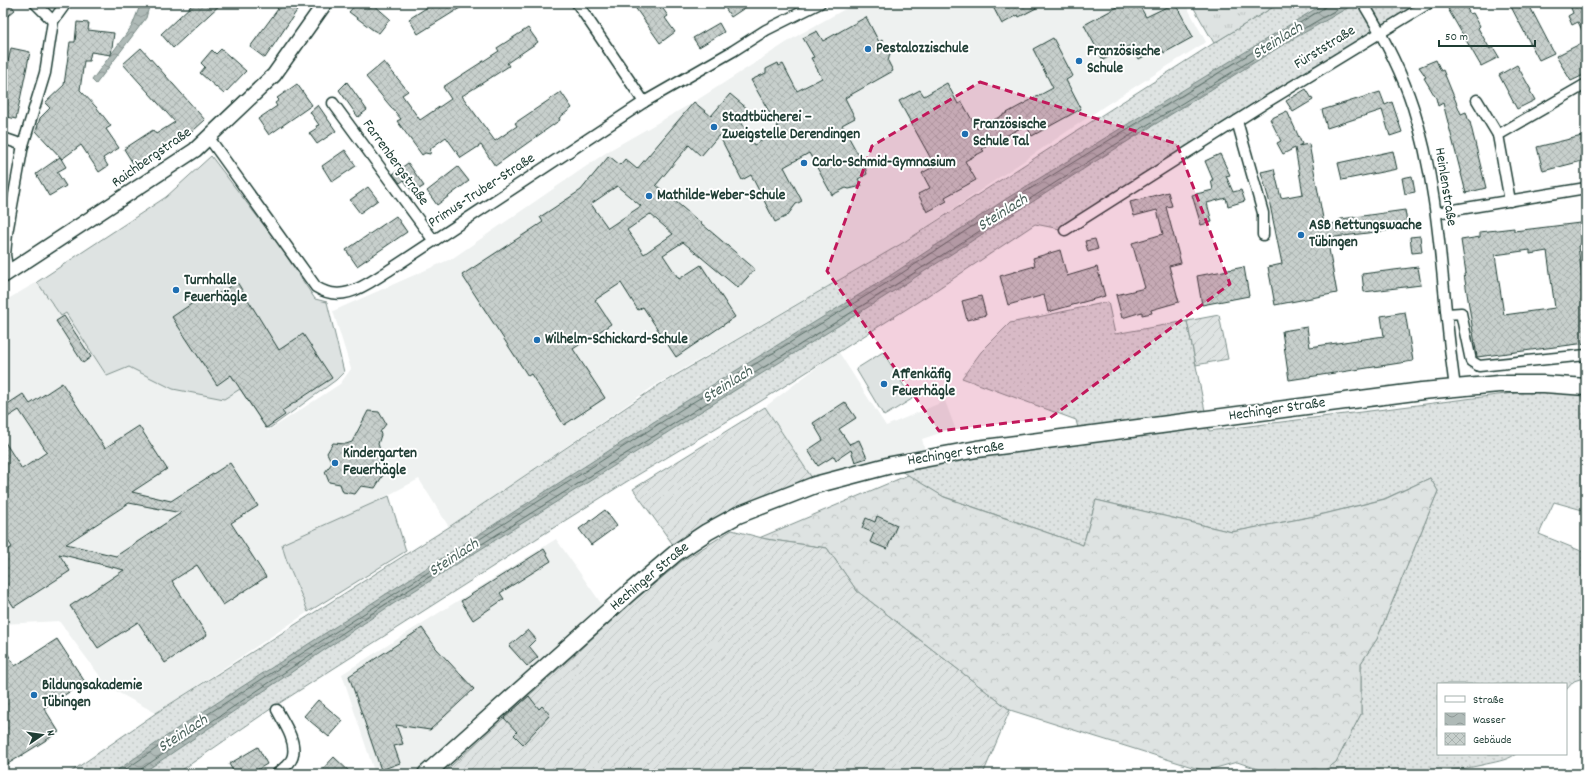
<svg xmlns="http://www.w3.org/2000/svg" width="1589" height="777" font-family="Dekko,sans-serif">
<defs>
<pattern id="grass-dots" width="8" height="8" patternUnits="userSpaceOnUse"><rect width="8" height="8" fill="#dee3e2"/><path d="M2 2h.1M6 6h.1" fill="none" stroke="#bec4c2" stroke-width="1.8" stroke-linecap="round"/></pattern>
<pattern id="forest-crowns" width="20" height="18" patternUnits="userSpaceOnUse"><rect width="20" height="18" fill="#dee3e2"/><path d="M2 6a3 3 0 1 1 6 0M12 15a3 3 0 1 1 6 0" fill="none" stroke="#bec4c2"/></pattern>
<pattern id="park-tufts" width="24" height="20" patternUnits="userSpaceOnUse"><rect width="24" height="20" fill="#dee3e2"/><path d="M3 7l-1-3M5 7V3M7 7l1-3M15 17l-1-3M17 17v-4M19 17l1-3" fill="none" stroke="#bec4c2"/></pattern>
<pattern id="garden-furrows" width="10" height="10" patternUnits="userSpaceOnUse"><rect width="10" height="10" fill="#dee3e2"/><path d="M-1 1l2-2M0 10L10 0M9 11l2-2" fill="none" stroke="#bec4c2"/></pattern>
<pattern id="water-waves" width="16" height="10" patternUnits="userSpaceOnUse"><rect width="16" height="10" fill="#afbab7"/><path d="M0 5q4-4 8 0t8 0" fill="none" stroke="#8e9896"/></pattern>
<pattern id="building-cross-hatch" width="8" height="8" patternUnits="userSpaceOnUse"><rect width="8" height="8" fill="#c7cfcc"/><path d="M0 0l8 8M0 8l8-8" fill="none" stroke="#aab3b0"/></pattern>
</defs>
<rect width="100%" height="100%" fill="#fff"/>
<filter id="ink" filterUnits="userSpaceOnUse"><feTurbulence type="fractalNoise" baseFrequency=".025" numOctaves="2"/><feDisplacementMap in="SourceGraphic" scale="8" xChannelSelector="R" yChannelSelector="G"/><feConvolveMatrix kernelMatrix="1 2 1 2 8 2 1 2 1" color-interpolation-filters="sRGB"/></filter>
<g filter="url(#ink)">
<g fill="#eef1f0">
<path d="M856,3H1185L1206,42L1106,105L901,244L657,384L449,527L419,479L352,514L318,528L292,575L300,589L308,612L156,713L108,687L59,621L3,624V302L37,282L61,316L66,313L106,376L129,367L173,389H240L268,431L340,384L351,369L333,311L453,258L610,150L694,102L800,34Z"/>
<path d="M838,351L886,426L945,401L955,428L922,439L927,458L812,478L765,407Z"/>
<path d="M556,539L603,606L412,774H375L342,674Z"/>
</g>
<g fill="url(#grass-dots)" stroke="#7e908b">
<path d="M1280,3H1429L1065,230L1035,224L927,296L761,401L626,482L550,530L275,706L176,774H68L156,713L449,527L659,385L901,244L1214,43Z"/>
<path d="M1108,302L1115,334L1187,321L1209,431L1586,384V511L1554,502L1539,534L1586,553V677L1574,681L1566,690V684H1438V754H1516C1506,761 1494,762 1482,765C1429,777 1374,774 1320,774L1336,762L1361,714V663L1377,639L1438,491L1430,478L1384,499L1320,515L1232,532L1096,500L1083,545L942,496L891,465L1080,436L1076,420L962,378L981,352L1010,323Z"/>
</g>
<path fill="url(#forest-crowns)" stroke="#7e908b" d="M908,475L944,497L1083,545L1096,500L1232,532L1320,515L1385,499L1430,478L1438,491L1377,639L1361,663V714L1336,762L1320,774H1273L1237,762L1205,771L1010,710L857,591L827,548L759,538Z"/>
<path fill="url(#park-tufts)" stroke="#7e908b" d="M1191,3H1280L1214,43Z"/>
<g fill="url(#garden-furrows)" stroke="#7e908b">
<path d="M1219,315L1228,359L1196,365L1187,321Z"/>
<path d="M765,407L812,478L734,509L674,546L633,489Z"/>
<path d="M732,530L766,539L827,548L857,591L1010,710L983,774H442L637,598L682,561Z"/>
</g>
<g fill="#dee3e2" stroke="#7e908b">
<path d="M211,156L279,245L315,299L327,302L344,372L336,380L270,428H266L240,389L224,399L173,389L129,367L107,376L66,313L61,316L37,282L166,197Z"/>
<path d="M883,352L912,399L884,416L856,369Z"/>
<path d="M389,496L406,551L308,612C300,589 287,568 282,544Z"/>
</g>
<g fill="url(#water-waves)" stroke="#758883">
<path d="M141,3H150L146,18L96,84L92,80L132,26Z"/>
<path d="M1325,3H1356L1281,46L1096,161L897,289L385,609L141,774H112L181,726L680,405L888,277L1009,197Z"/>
</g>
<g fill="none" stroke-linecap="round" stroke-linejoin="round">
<g stroke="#596f68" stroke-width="1">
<path d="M119,774L183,730L682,409L890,281L1012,200L1324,8L1326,3"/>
<path d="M139,774L141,769L383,606L895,285L1094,158L1279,43L1348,3"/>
</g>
</g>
<g fill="url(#building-cross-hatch)" stroke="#1f3d34" fill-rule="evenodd">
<path d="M3,3H9L15,10L3,20Z"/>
<path d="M194,3H222L173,48L161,34Z"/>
<path d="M273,3H302L265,58L250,47L278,9Z"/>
<path d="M357,3H366L371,7L373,4L390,19L379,33L373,30L349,12Z"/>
<path d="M434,3H468L418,34L409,19Z"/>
<path d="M632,3H659L668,16L665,18L675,32L660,43Z"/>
<path d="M722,3H752L731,17Z"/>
<path d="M991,3H1046L1019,17L1018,15L1002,24Z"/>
<path d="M1125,3H1138L1146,17L1175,3L1193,37L1164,53L1161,47L1139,59L1131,45L1103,60L1084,25Z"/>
<path d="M1457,3H1464L1470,14L1473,13L1480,26L1478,28L1490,49L1493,47L1499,57L1481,66L1448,9Z"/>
<path d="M1509,3H1528L1554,53L1539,60Z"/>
<path d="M1569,3H1586V38L1578,22L1572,25L1568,16L1573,13Z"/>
<path d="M866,17L879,42L882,40L890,54L888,61L893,71L845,98L855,118L842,125L865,167L867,174L858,179L862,186L849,189L846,188L832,195L809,153L784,167L802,201L796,204L787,216L775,222L751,175L742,180L719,135L701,156L689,145L656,185L755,269L738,288L683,242L663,255L679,279L701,265L735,317L676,357L643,307L638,310L621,283L595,300L611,324L573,349L605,398L564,425L531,374L528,376L462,275L543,222L540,217L581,190L609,156L620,165L625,159L637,169L694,102L711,116L730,94L749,110L738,116L754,145L780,131L751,80L766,73V69L778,63L779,66L783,64L797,91L822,78L811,58L814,57L803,38L817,31L823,41ZM617,186L641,206L608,228L591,204ZM650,214L673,234L644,254L627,230Z"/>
<path d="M77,22L89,23L88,30L114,33L111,55L91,52L89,61H84L80,90L97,108L111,126L106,129L119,148L103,158L108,166L99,172L81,145L62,159L36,131L40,118L50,108L45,103L64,85L70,42H75Z"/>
<path d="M719,23L724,32L699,47L693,38Z"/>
<path d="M528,28L538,42L507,63L509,66L462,96L495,141L517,126L515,123L561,92L572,108L559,118L560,120L495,166L481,145L461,158L446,137L431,148L430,154L425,153L422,155L397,121L401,119L366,77L384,62L408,91L402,95L420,120L451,99L443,87L499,51L497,48Z"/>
<path d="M1053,38L1073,76L1066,80L1081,109L1032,136L1026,125L982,149L984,151L965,161L976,180L945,197L947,201L927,212L918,194L930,188L922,173L935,166L899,101L920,90L924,96L947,83L958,104L962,102L977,129L1053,88L1033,49Z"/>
<path d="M1586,41V74L1571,81L1556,56Z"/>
<path d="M11,48L30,52L16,119L3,116V85Z"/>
<path d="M141,48L205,120L183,140L137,170L124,149L153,130L156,134L175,122L123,64Z"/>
<path d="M221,49L246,71L224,94L200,73L205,67L201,63L212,50L216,54Z"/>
<path d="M1436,60L1441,71L1443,70L1461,114L1466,112L1469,122H1470L1486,188L1466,193L1443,103L1438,106L1436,98L1424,78L1426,77L1419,67Z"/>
<path d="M1517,65L1531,90L1530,91L1535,100L1517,109L1499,75Z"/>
<path d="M347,82L367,110L358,117L339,90Z"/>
<path d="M297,84L312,105L269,135L258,119L277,106L275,103L279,100L277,98Z"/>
<path d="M1306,89L1313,100L1293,112L1286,101Z"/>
<path d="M1380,92L1385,105L1392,102L1402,132L1390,136L1382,110L1327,128L1322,110Z"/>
<path d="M318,105L336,131L317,144L309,133L317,128L316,126L319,125L310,112Z"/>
<path d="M1287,111L1302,144L1298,146L1309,144L1325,229L1341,219L1405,210L1408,228L1327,238L1337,293L1275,305L1268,267L1282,264L1269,200L1261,172L1274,169L1281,198L1303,194L1295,148L1283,154L1277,143L1281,141L1270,119Z"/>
<path d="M1586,135V160L1543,171L1537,147Z"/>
<path d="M345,150L356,166L332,182L322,166Z"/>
<path d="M1393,151L1397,169L1342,180L1338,163Z"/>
<path d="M1220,154L1230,175L1226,176L1233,192L1241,190L1245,201L1228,206L1226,198L1207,203L1212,222L1201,225L1192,195L1213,190L1211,180H1213L1205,161Z"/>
<path d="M60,157L66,167L57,172L66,186L49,196L36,174Z"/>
<path d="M408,163L424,186L413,193L404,180L400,183L393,174Z"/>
<path d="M458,167L469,181L437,205L427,191Z"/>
<path d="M1412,176L1415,192L1405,194L1402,178Z"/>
<path d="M368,187L378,200L360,213L350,200Z"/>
<path d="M1168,192L1172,206L1166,207L1181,263L1169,266L1179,302L1151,310L1152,313L1142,315V312L1122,318L1116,295L1145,288L1132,243L1163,234L1157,210L1134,216L1130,202Z"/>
<path d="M396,216L407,232L357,266L346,250Z"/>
<path d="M1580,223L1582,246H1578L1586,307V343L1477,357L1464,274L1466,273L1461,240L1480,237V232L1514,228V231ZM1530,250V254L1547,251L1555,308L1504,315L1495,255Z"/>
<path d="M1420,236L1422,252L1412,253L1410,237Z"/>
<path d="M1095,239L1098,249L1088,252L1085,241Z"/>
<path d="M1060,250L1067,276L1097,267L1105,296L1048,312L1044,295L1008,305L1000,276L1035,266L1033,258Z"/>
<path d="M1244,267L1249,296L1202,305L1197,276Z"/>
<path d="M1418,267L1421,285L1364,292L1362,274Z"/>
<path d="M237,282L279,350L303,334L332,378L282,411L285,415L266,428L231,375L217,385L172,317L206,294L210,299Z"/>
<path d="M981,296L986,315L967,320L962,301Z"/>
<path d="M1405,312L1413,361L1289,380L1282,331L1307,327L1310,347L1384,336L1381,316Z"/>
<path d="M64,316L91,357L83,363L56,321Z"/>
<path d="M62,383L105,448L139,426L167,469L132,492L171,501L230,463L258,506L231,523L266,577L223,605L197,565L172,581L207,635L165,663L138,622L98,648L70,606L124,570L59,554L70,571L14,607L3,591V553L12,547L3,533V439L22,469L47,452L19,410L3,420V407L23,394L30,404ZM129,503L181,513L116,556L66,544Z"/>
<path d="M845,402L856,418L839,429L850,445L849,444L859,440L867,458L855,462L851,450L836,460L834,456L818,466L808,450L823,440L813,423Z"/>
<path d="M368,411L379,412L386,424L380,432L381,435L378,444L383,458L374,467L383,475L375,488L361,486L355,494L343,492L340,484L329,482L325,472L332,463L327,453L333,443L346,444L352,442Z"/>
<path d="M605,510L617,526L591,545L579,529Z"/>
<path d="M877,516L897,525L887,549L870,542L874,533L862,528L866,518L875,522Z"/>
<path d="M544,549L551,561L500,593L504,599L473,620L461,601Z"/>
<path d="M422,628L436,648L474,689L430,730L396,725L403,744L394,746L400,763L381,770L349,676Z"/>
<path d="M528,630L536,639L529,646L538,657L527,666L509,646Z"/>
<path d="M57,639L85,682L44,708L59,732L3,767V646L15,666Z"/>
<path d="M529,696L539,709L542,706L550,715L523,744L514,735L517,732L504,718Z"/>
<path d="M318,700L343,721L329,737L304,716Z"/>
<path d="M258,747L267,764L250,774H235L229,764Z"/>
<path d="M334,757L352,774H318Z"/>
</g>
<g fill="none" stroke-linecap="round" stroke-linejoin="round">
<g stroke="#1f3d34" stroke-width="13">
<g id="street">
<path d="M35,3L53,21"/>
<path d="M577,3L644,102"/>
<path d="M1363,3C1383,36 1401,70 1413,107C1442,197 1441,294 1455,387"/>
<path d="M1477,100L1498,135L1510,201"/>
<path d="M333,103L434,241"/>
<path d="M1237,121L1263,213V235"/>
<path d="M1498,135L1586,84"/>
<path d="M3,138L23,145"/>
<path d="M209,138L316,287C343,304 365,285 388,271L644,102L733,51L766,30L820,3"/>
<path d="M1436,213L1586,188"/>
<path d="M1065,230L1265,103L1429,3"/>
<path d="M8,273L5,255L7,233L23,145L45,73L53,21L66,3"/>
<path d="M1447,314L1461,313L1471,361L1479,366L1586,355"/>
<path d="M277,774C282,769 292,763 293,755C296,740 284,723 277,710"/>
</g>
</g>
<g stroke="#1f3d34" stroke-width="17">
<path id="secondary" d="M3,276L195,150L274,75L325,3"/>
</g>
<g stroke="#1f3d34" stroke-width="19">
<path id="primary" d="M426,774L631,591L677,552L707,532L738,515L815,485L891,465L977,449L1422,391L1499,384H1544L1586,387"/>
</g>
<use href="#street" stroke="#fff" stroke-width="10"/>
<use href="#secondary" stroke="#fff" stroke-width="14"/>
<use href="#primary" stroke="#fff" stroke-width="16"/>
</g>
</g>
<path fill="#c2185b" fill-opacity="0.2" stroke="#c2185b" stroke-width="3" stroke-dasharray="8 5" stroke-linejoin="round" d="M980,82L1177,144L1230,284L1050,418L939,431L827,271L872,146Z"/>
<g fill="#1f6fb2" stroke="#fff" stroke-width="1.5">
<circle cx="868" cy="49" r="4"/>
<circle cx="1079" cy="61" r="4"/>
<circle cx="714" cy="127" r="4"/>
<circle cx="965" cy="134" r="4"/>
<circle cx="804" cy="163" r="4"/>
<circle cx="649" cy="196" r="4"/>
<circle cx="1301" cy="235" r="4"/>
<circle cx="176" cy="290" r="4"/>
<circle cx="537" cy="340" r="4"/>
<circle cx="884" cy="384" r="4"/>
<circle cx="335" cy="463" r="4"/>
<circle cx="34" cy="695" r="4"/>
</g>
<g text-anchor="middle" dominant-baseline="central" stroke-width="4" stroke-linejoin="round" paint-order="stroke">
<g font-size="15" fill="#1f3d34" stroke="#fff">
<text transform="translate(1325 48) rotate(-32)">Fürststraße</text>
<text transform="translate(152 158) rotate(-35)">Raichbergstraße</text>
<text transform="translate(395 163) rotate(54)">Farrenbergstraße</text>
<text transform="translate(1445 187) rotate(81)">Heinlenstraße</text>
<text transform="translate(482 191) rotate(-33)">Primus-Truber-Straße</text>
<text transform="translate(1277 410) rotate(-8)">Hechinger Straße</text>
<text transform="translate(956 454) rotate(-9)">Hechinger Straße</text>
<text transform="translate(650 577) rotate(-40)">Hechinger Straße</text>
</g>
<g font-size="15" font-weight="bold" fill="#1f3d34" stroke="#fff" text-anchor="start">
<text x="876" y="49">Pestalozzischule</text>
<text x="1087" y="52">Französische<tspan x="1087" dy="17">Schule</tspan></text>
<text x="722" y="118">Stadtbücherei –<tspan x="722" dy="17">Zweigstelle Derendingen</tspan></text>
<text x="973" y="125">Französische<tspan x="973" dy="17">Schule Tal</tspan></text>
<text x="812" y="163">Carlo-Schmid-Gymnasium</text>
<text x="657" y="196">Mathilde-Weber-Schule</text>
<text x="1309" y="226">ASB Rettungswache<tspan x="1309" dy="17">Tübingen</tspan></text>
<text x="184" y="281">Turnhalle<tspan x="184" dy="17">Feuerhägle</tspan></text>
<text x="545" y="340">Wilhelm-Schickard-Schule</text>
<text x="892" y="375">Affenkäfig<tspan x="892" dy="17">Feuerhägle</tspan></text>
<text x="343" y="454">Kindergarten<tspan x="343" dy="17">Feuerhägle</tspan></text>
<text x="42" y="686">Bildungsakademie<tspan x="42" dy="17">Tübingen</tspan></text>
</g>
<g font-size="16" font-style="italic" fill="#4a625b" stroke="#fff">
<text transform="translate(1278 41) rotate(-32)">Steinlach</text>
<text transform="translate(1003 213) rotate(-32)">Steinlach</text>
<text transform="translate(728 385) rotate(-32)">Steinlach</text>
<text transform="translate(454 558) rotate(-33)">Steinlach</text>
<text transform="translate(183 734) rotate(-33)">Steinlach</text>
</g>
</g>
<rect width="1589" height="777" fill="none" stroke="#fff" stroke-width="16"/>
<rect x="8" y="8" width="1573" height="761" fill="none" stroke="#1f3d34" stroke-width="1.5" filter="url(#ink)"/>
<rect x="1437" y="683" width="130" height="72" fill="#ffffff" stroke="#a5b1ae"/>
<rect x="1445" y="696" width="20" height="6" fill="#ffffff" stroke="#a5b1ae"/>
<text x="1473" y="703" font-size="12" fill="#1f3d34">Straße</text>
<rect x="1445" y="713" width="20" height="12" fill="url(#water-waves)" stroke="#a5b1ae"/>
<text x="1473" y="723" font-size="12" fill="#1f3d34">Wasser</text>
<rect x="1445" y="733" width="20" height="12" fill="url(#building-cross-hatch)" stroke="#a5b1ae"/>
<text x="1473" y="743" font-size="12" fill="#1f3d34">Gebäude</text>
<g transform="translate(42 735) rotate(77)" stroke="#ffffff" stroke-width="3" paint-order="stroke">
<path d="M0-3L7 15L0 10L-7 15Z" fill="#1f3d34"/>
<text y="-6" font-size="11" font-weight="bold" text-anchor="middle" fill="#1f3d34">N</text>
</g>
<path d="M1439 40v6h96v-6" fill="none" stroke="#1f3d34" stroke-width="2"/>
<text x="1445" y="40" font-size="12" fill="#1f3d34" stroke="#ffffff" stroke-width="3" paint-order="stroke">50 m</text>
</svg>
